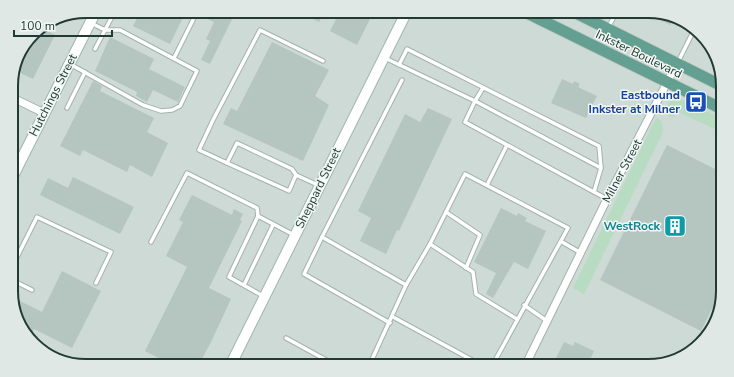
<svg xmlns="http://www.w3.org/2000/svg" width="734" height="377" font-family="'Nunito Sans',sans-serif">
<rect width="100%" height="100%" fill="#e0ebe6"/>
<path fill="#cedad5" d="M86,11H648L681,19L710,44L722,77L723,291L715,324L689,353L652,366H86L53,358L26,336L12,301L11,81L19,53L36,30Z"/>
<g fill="#b8dcc2">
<path d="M677,97L723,119V133L676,111L673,117L663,114L671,98Z"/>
<path d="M656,118C663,121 663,125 663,132L584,294L573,288Z"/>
</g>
<g fill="#b5c5bf">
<path d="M141,11H186L170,44L133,26Z"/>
<path d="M191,11H236L210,64L201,60L210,41L206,39L214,22Z"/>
<path d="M297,11H325L319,22Z"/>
<path d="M340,11H374L357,45L330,31Z"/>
<path d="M645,11H648L675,17L670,25L645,12Z"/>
<path d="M42,28L55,35L33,79L14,70L19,53L36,30Z"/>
<path d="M110,37L154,59L149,69L185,87L178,102L153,90L147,102L136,96L137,92L95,71Z"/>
<path d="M272,42L329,70L315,96L329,105L303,161L223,124L231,108L237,111Z"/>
<path d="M562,79L573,84L574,81L580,84L578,87L597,96L586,118L551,103Z"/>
<path d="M93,81L102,86L100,91L154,118L147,132L168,143L152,177L130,165L127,172L83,150L80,156L60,146Z"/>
<path d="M428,108L452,119L399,231L397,230L386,254L360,241L371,218L358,211L405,114L420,122Z"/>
<path d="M667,145L723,173V286L701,331L600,280Z"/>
<path d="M73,177L134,207L120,234L40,195L48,178L68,188Z"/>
<path d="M192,195L232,215L234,209L243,214L240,220L242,221L209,288L231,299L211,342L198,366H174L145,351L187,267L166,256L183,222L179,220Z"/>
<path d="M501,208L517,216L518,213L527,218L525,221L546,231L528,269L514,262L493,298L486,294L496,273L474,262Z"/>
<path d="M62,271L101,291L72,348L34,329L29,338L12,301V297L42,312Z"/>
<path d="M564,342L573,346L575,342L594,351L587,366H562L564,362L556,358Z"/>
<path d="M88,358L104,366L84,365Z"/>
</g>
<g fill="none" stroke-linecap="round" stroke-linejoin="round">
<g stroke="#a3b3ad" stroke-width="5.5">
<g id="lane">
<path d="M106,11L113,15"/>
<path d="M608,28L617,11"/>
<path d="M95,49L115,11"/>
<path d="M174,58L193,20"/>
<path d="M385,58L475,101L465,122L594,192L601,168L599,146L407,49L399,65"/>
<path d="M678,62L694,30"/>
<path d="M70,64L143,105L161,111L172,110L180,106L197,71L120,30H105L91,23"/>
<path d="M402,80L322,237L406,285"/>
<path d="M483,88L475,101L601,168"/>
<path d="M67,108L85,72"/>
<path d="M227,163L199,150L213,120L260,30L323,61"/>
<path d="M296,175L289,191L227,163L237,143L292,169L296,175L318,185"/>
<path d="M487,185L507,145"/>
<path d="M594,192L607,199"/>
<path d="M446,212L480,235L466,268"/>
<path d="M258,216L229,277L263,296"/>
<path d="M322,237L304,274L390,323"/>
<path d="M151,242L187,173L257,208L258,216L294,235"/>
<path d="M562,242L581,253"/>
<path d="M430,244L473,272L476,294L517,319"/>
<path d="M12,267L37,217L111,252L96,283"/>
<path d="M12,280L32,290"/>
<path d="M244,285L273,225"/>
<path d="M524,305L547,321"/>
<path d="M393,317L483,366"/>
<path d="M286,338L337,366"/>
<path d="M369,366L406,285L430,244L465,174L568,228L492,366"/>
</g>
</g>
<g stroke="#a3b3ad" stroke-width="9">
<g id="street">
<path d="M11,97L44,113"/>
<path d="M525,366L607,199L677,63"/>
</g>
</g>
<g stroke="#9fb6ae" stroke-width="12">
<g id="secondary">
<path d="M11,180L96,11"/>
<path d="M230,366L407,11"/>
</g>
</g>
<g stroke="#c1c8c6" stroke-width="13">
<g id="primary">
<path d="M523,11L722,109"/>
<path d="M572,11L722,86"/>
</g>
</g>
<use href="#lane" stroke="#fff" stroke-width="3.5"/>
<use href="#street" stroke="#fff" stroke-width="7"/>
<use href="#secondary" stroke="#fff" stroke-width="10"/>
<use href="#primary" stroke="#64a091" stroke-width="11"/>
</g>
<defs>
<g id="bus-square" transform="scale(1.15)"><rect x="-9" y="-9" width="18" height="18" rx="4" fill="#1a4fb4" stroke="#f0f7f4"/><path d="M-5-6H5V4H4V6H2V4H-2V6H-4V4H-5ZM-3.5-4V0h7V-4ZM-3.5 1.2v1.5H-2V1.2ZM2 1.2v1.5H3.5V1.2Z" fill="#fff"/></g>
<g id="building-square" transform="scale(1.15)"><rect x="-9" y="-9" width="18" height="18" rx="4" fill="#0f9aa8" stroke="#f0f7f4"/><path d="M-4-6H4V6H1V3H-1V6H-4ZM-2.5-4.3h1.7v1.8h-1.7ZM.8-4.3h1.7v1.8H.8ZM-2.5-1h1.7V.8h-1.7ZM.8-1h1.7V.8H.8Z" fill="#fff"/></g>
</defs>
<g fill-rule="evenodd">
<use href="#bus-square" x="696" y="102"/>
<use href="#building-square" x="675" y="226"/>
</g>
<g text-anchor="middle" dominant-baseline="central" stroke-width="3" stroke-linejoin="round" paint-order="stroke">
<g font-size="12" fill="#213b34" stroke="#f0f7f4">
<text transform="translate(639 54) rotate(26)">Inkster Boulevard</text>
<text transform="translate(53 95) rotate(-63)">Hutchings Street</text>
<text transform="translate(622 171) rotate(-62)">Milner Street</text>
<text transform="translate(318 188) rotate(-64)">Sheppard Street</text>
</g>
<g font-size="12" font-weight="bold" fill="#164399" stroke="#f0f7f4" text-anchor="end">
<text x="680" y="95">Eastbound<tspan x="680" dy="14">Inkster at Milner</tspan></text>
</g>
<g font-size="12" font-weight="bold" fill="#0d838f" stroke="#f0f7f4" text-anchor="end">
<text x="660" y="226">WestRock</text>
</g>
</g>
<path d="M0 0H734V377H0ZM86 18H648A68 68 0 0 1 716 86V291A68 68 0 0 1 648 359H86A68 68 0 0 1 18 291V86A68 68 0 0 1 86 18Z" fill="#dfe8e5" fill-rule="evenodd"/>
<path fill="none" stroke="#213b34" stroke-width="2" d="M86 18H648A68 68 0 0 1 716 86V291A68 68 0 0 1 648 359H86A68 68 0 0 1 18 291V86A68 68 0 0 1 86 18Z"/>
<path d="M14 30v6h98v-6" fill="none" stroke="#213b34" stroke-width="2"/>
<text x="20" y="30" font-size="12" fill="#213b34" stroke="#f0f7f4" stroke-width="3" paint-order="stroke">100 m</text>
</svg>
